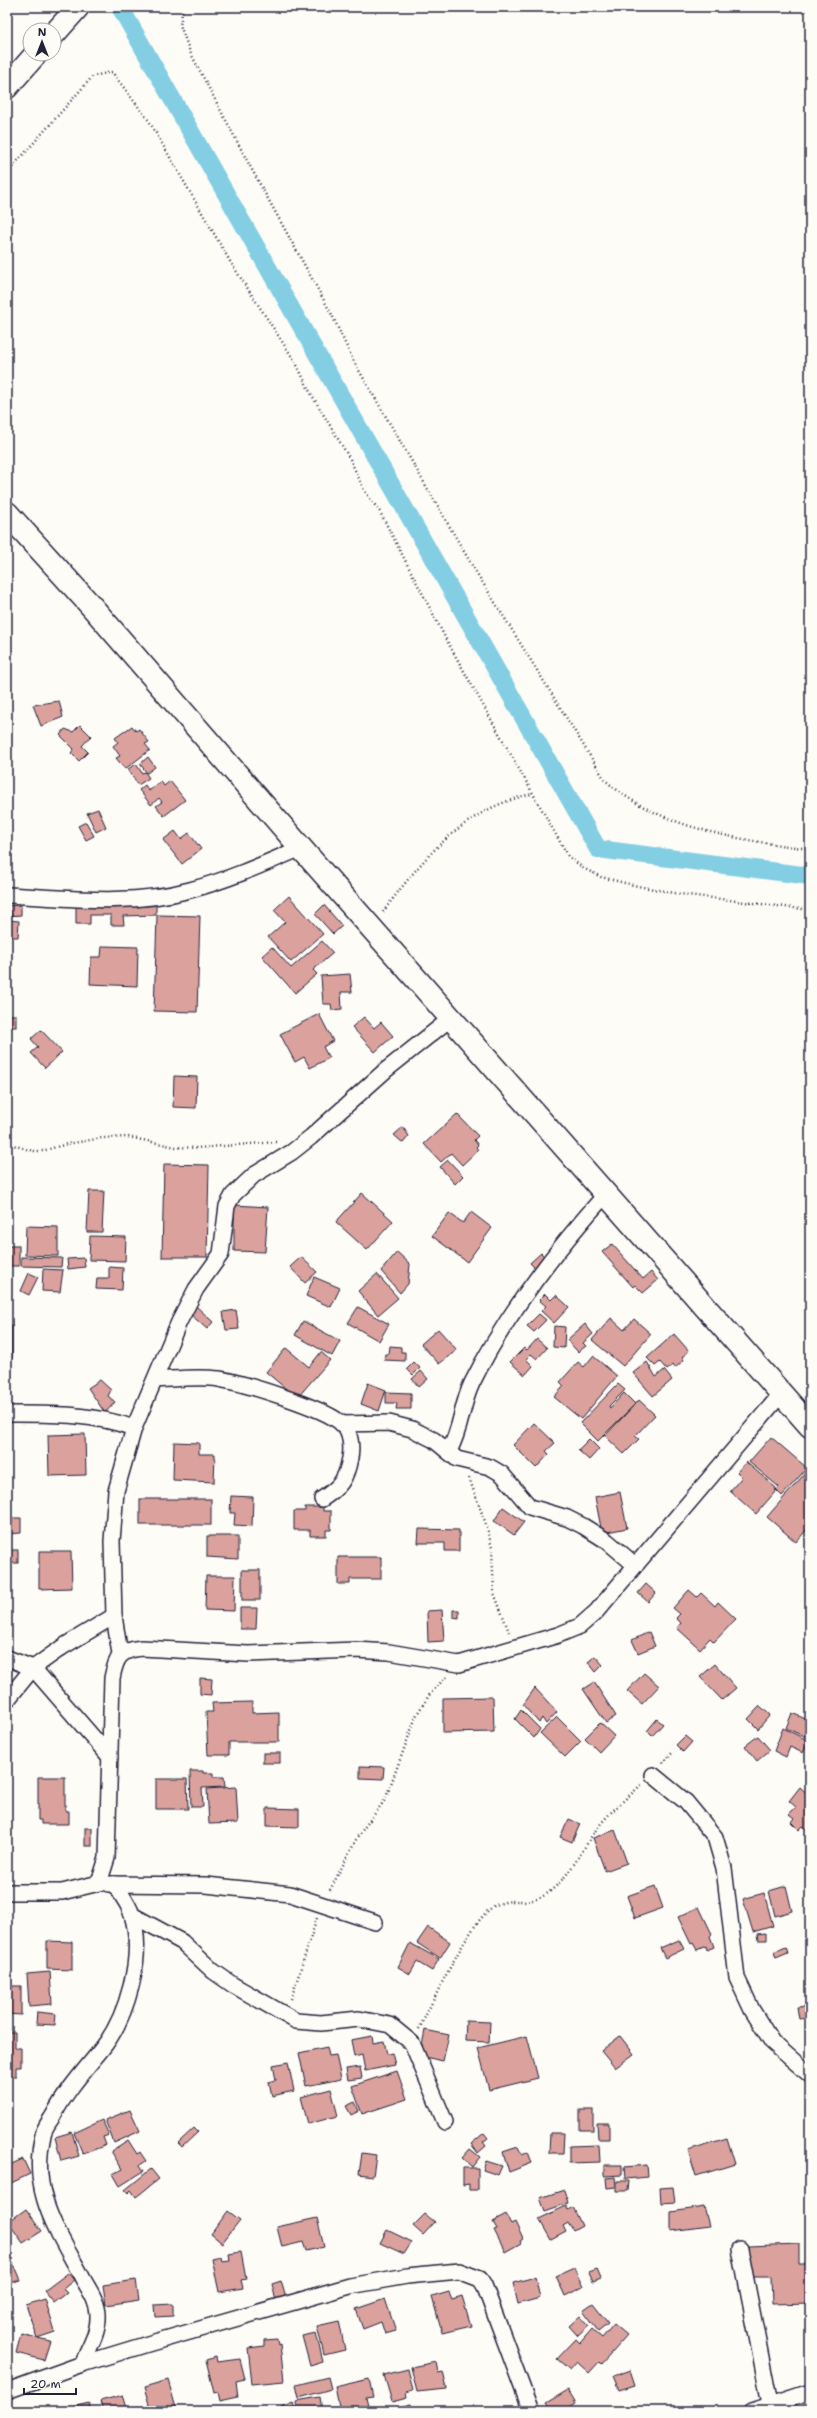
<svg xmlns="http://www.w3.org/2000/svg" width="817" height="2418" font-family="'Shantell Sans',sans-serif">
<rect width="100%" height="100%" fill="#fdfcf7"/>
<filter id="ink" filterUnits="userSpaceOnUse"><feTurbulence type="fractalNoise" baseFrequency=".025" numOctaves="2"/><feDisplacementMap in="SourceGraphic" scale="8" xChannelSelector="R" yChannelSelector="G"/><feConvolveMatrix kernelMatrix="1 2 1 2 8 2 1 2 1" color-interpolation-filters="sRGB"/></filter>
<g filter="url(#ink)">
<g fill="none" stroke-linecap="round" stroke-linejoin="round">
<path stroke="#83cee3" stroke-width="18" d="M120,7L598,849L810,876"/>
</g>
<g fill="#dba19d" stroke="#22223b">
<path d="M59,701L63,717L41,726L33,705Z"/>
<path d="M80,725L91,736L82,746L88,752L79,761L71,753L74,749L60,735L65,729L73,732Z"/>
<path d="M132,726L136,731L139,729L149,742L145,744L150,750L125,769L116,758L120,756L113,746L118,742L115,738Z"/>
<path d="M148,757L155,767L147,773L140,764Z"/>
<path d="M136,764L142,773L145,772L149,778L138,785L128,769Z"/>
<path d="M161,781L164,786L170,781L185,800L164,816L156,806L162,802L159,798L151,805L139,790L145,785L149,791Z"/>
<path d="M98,809L106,827L96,832L87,813Z"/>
<path d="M86,822L94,836L86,840L78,826Z"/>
<path d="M175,831L181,839L189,833L201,849L182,864L163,840Z"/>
<path d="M289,896L323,934L291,962L268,937L285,922L274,910Z"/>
<path d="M76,903H156V915L123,916L124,925H111V915H90V924H76Z"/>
<path d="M21,905V915L7,916V906Z"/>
<path d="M324,905L342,926L333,934L315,914Z"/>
<path d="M157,915L200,916L197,1012L154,1011Z"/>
<path d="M7,920L19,921L18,937H7Z"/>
<path d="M322,941L333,953L313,970L317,974L295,993L262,956L272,947L291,968Z"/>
<path d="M102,946L138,947L137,986L90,984L91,957H101Z"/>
<path d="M350,974L352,992H341L342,1009L332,1010L331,1004H323L321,976Z"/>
<path d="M319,1014L333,1041L323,1047L329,1058L310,1068L304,1057L295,1062L280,1034Z"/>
<rect x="7" y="1015" width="9" height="12"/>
<path d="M364,1017L374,1028L381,1022L393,1036L375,1052L352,1027Z"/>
<path d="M41,1030L62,1052L45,1068L31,1053L38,1047L31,1039Z"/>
<path d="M174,1076L197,1077L196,1108L173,1107Z"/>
<path d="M457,1114L478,1136L474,1140L478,1145L476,1147L478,1150L462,1165L451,1153L441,1162L424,1144Z"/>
<path d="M403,1127L409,1136L403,1143L394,1135Z"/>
<path d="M448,1160L463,1176L455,1184L440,1167Z"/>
<path d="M164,1164L209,1165L207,1257H162Z"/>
<path d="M89,1191H104L102,1232H87Z"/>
<path d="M362,1193L393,1221L367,1250L336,1222Z"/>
<path d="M234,1205L268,1207L265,1252L234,1251Z"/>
<path d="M471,1212L492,1228L467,1262L432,1236L449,1213L463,1223Z"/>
<path d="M26,1226L58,1227V1256L25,1255Z"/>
<path d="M90,1236L126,1237L125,1261L89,1260Z"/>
<path d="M612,1244L643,1279L651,1272L658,1280L643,1293L635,1285L633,1287L602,1252Z"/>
<rect x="7" y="1246" width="12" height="20"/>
<path d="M397,1252L410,1264L408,1284L400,1293L381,1271Z"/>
<path d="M541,1253L547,1259L536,1269L530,1263Z"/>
<path d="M21,1257L62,1258L61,1267L21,1266Z"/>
<path d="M301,1257L317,1272L305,1283L290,1267Z"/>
<path d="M84,1258L85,1267L68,1269L67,1259Z"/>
<path d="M109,1267L123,1268L122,1290L96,1289L97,1278H109Z"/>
<path d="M43,1269L63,1270L60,1292L42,1291Z"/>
<path d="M29,1273L38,1277L29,1295L21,1291Z"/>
<path d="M377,1274L398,1298L378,1315L358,1291Z"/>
<path d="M314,1277L340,1288L331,1307L306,1296Z"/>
<path d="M545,1294L551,1300L556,1295L569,1307L554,1323L541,1311L546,1306L539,1300Z"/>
<path d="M196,1306L213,1322L207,1329L189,1313Z"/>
<path d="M358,1307L389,1324L379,1341L348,1323Z"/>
<path d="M236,1310L239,1329L226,1330L223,1312Z"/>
<path d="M539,1314L546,1320L534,1332L527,1326Z"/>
<path d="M611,1318L624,1330L634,1319L651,1334L623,1366L592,1340Z"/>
<path d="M303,1321L340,1341L332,1356L295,1335Z"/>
<path d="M585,1324L593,1334L583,1343L586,1346L578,1352L567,1340Z"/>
<rect x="7" y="1326" width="5" height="32"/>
<path d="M554,1326L565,1327L564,1348L553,1347Z"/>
<path d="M438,1329L457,1350L439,1364L421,1344Z"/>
<path d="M674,1334L689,1351L682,1357L684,1360L675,1368L673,1365L667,1370L660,1362L655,1366L647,1358Z"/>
<path d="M537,1339L547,1348L537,1359L531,1354L526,1359L533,1366L525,1375L510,1362L524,1348L527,1350Z"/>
<path d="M390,1346L401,1347V1352H405V1361L384,1360L385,1354H389Z"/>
<path d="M286,1348L309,1367L321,1352L330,1360L297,1398L266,1372Z"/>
<path d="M593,1356L617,1376L581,1419L554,1397L564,1386L560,1382L578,1362L584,1367Z"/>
<path d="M414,1362L420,1368L413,1375L407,1369Z"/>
<path d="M647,1362L656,1377L664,1370L672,1380L653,1396L633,1373Z"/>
<path d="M421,1371L428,1379L419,1387L412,1379Z"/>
<path d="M100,1380L111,1390L108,1396L115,1402L105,1413L88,1388Z"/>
<path d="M368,1383L386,1390L379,1411L361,1404Z"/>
<path d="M618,1384L625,1390L609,1406L610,1408L624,1393L635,1404L598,1441L580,1423Z"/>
<path d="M386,1392L411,1393V1409H396L397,1403H386Z"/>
<path d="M639,1400L655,1415L635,1436L639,1439L624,1454L605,1436Z"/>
<path d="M534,1423L555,1443L546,1451L549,1454L536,1468L513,1445Z"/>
<path d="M85,1434L86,1475L49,1476L48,1435Z"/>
<path d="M771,1437L807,1468L782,1496L776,1490L779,1487L749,1462Z"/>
<path d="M589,1439L599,1449L589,1460L578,1450Z"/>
<path d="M174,1442L199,1443V1454H215L214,1482L173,1480Z"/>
<path d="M746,1462L776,1488L775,1492L756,1514L730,1491L742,1477L737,1472Z"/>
<path d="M807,1471L810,1473V1526L796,1542L767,1517Z"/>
<path d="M620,1492L627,1528L602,1533L595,1497Z"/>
<path d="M231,1496L253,1497L252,1526L234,1525L235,1513H230Z"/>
<rect x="140" y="1499" width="71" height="26"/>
<path d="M305,1507H323V1511H331V1530H326V1536H310V1530H294V1511H305Z"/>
<path d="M503,1507L524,1522L514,1535L494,1521Z"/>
<path d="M12,1518H21V1533L7,1534V1523H12Z"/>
<path d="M419,1529L459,1530V1551H445V1543H418Z"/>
<path d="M207,1536H238V1559L207,1557Z"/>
<rect x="7" y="1550" width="11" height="13"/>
<path d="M39,1551H71L72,1588L39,1589Z"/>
<path d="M338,1557H381V1579H350V1584H338Z"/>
<rect x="242" y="1570" width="18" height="30"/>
<path d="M206,1576H235L234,1611L205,1610Z"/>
<path d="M646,1584L656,1593L648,1602L638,1593Z"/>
<path d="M689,1590L697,1597L701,1593L715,1606L718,1602L736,1619L714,1642L710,1638L700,1649L677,1628L681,1623L676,1618L680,1614L673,1608Z"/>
<path d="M240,1608H257L256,1629H240Z"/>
<path d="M442,1610L444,1641L428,1642L427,1611Z"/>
<path d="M453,1610H459V1618L453,1617Z"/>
<path d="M649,1632L655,1646L638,1653L632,1640Z"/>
<path d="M595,1656L603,1665L596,1672L588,1662Z"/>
<path d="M715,1664L736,1688L722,1700L700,1677Z"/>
<path d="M644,1673L659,1686L642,1704L627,1691Z"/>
<path d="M200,1678L212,1679L211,1695L200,1694Z"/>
<path d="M594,1682L616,1716L606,1723L583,1689Z"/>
<path d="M535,1688L557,1712L546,1724L542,1718L539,1723L523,1705Z"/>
<path d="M493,1697L494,1732L443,1733V1698Z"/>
<path d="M252,1702V1713L279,1712V1742H229V1755H208L206,1712H213L212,1703Z"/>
<path d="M760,1706L770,1715L758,1729L748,1719Z"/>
<path d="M521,1710L540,1729L534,1738L515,1719Z"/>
<path d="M792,1713L810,1721V1739L786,1728Z"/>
<path d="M557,1717L581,1741L565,1757L540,1733Z"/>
<path d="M657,1719L663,1724L652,1736L647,1731Z"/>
<path d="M600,1723L614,1736L599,1752L585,1738Z"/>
<path d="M783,1728L809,1741L803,1753L790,1747L786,1757L774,1751Z"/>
<path d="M685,1736L692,1742L683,1752L676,1745Z"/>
<path d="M758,1736L770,1750L757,1761L745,1746Z"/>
<rect x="263" y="1753" width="17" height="10"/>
<path d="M360,1766L384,1767L383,1779L360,1778Z"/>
<path d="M190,1771H203V1773H213V1777H224L225,1787L202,1788L203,1807H191Z"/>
<path d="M38,1777H65V1811H69V1824H41V1820H38Z"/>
<path d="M156,1779H187L188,1809H156Z"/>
<path d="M236,1787L238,1823L209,1824L207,1789Z"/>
<path d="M800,1787L810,1796V1828L808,1830L803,1826L799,1830L791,1822L794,1818L789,1814L796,1807L789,1801Z"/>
<path d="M267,1808L299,1809V1827L267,1826Z"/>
<path d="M569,1819L580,1824L572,1842L560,1837Z"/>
<rect x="85" y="1828" width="7" height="18"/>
<path d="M615,1830L627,1863L605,1871L593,1838Z"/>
<path d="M655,1886L663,1908L635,1918L627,1896Z"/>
<path d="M786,1886L792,1911L775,1916L769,1891Z"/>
<path d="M764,1893L773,1926L753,1932L743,1899Z"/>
<path d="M699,1907L712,1934L710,1936L714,1947L707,1950L706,1946L697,1950L693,1943L691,1944L678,1917Z"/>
<path d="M428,1927L450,1942L440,1958L417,1943Z"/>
<path d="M766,1933V1940H758L757,1934Z"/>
<path d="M679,1940L684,1949L665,1958L660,1948Z"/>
<path d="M47,1941L72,1942V1970L47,1969Z"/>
<path d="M410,1943L439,1959L432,1971L417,1962L410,1974L398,1967Z"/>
<path d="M786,1947L788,1953L776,1958L774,1952Z"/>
<path d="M50,1972L52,2004L29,2006L27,1974Z"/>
<path d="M7,1986H21V2015L7,2014Z"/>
<path d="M809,2006L810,2018L799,2019L797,2007Z"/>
<path d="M37,2012L56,2014L55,2025L36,2024Z"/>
<path d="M466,2021L490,2022L489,2042L465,2041Z"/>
<path d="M425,2030L449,2035L443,2061L420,2056Z"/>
<path d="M7,2032H15V2048H21V2067H16V2076H7Z"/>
<path d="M810,2034V2055H808L807,2035Z"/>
<path d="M372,2036L373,2043L384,2041L387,2054L392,2053L395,2065L365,2071L362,2055L354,2057L351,2040Z"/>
<path d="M527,2036L538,2078L489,2090L478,2048Z"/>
<path d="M620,2036L634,2054L615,2068L601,2051Z"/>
<path d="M327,2047L329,2056L336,2055L341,2079L306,2086L299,2053Z"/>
<path d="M288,2062L294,2091L272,2096L269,2082L276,2080L273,2065Z"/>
<path d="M360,2067L362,2078L348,2080L346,2069Z"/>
<path d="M397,2071L407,2099L362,2114L352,2086Z"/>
<path d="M331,2089L338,2116L308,2124L301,2097Z"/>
<path d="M355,2102L359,2111L351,2115L346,2106Z"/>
<path d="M130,2110L140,2131L114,2143L105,2120Z"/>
<rect x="580" y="2110" width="13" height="20"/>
<path d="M102,2120L109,2135L103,2137L106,2145L83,2154L74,2133Z"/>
<path d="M597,2123H609V2139H598Z"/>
<path d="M194,2128L198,2132L182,2147L178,2143Z"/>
<path d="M72,2132L79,2156L61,2161L55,2137Z"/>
<path d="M484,2133L488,2138L483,2142L486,2146L478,2153L471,2144Z"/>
<path d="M550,2133H564L563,2153H549Z"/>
<path d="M727,2138L735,2164L696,2176L688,2150Z"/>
<path d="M128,2140L137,2154L140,2152L146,2161L140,2165L144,2171L120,2186L113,2174L122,2169L111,2151Z"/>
<path d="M599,2145L600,2162L569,2163V2146Z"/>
<path d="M518,2147L522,2155L528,2152L532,2163L509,2172L503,2152Z"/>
<path d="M470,2149L480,2157L472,2167L462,2158Z"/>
<path d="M362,2153L376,2155L373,2176L359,2174Z"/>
<path d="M23,2159L30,2174L7,2185V2166Z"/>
<path d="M486,2161L502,2166L498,2175L483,2170Z"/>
<path d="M604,2165H622V2175L604,2176Z"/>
<path d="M647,2165L648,2177L625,2179L624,2167Z"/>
<path d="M463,2168H478V2190H469V2184L463,2185Z"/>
<path d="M151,2169L159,2179L136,2197L131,2190L128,2193L125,2190Z"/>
<path d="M615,2177L616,2187L607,2188L606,2178Z"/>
<path d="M617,2181H629L628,2191H617Z"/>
<path d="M673,2187L675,2202L661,2203L660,2188Z"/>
<path d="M564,2190L568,2203L545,2211L540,2198Z"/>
<path d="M566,2206L568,2210L573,2207L582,2226L573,2231L568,2223L563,2226L566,2232L551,2240L539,2219Z"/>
<path d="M704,2207L709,2226L671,2231V2212Z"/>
<path d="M26,2209L42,2231L23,2243L8,2222Z"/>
<path d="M228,2211L240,2220L222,2243L211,2234Z"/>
<path d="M425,2214L435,2222L423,2235L413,2226Z"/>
<path d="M506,2215L511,2224L515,2222L523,2239L520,2241L521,2243L505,2252L494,2230L497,2229L493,2222Z"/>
<path d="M317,2218L324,2247L306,2251L303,2242L282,2247L277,2227Z"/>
<path d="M387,2230L412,2242L404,2254L380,2243Z"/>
<path d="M799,2244V2264H810V2303L772,2304L771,2277H749L748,2246Z"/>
<path d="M7,2250L20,2280L7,2284Z"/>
<path d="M241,2252L246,2279L241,2280L243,2288L219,2292L212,2259L221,2257L222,2261L230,2260L229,2254Z"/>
<path d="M574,2268L583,2287L565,2296L556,2276Z"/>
<path d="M597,2269L601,2278L593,2281L589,2272Z"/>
<path d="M68,2273L74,2280L63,2289L67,2293L54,2303L44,2291Z"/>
<path d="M535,2277L540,2298L518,2304L513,2283Z"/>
<path d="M136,2280L139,2300L106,2305L103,2285Z"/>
<path d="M281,2281L286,2298L276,2301L272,2284Z"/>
<path d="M449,2292L452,2299L462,2296L471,2326L442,2333L432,2297Z"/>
<path d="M45,2299L55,2332L37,2338L26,2305Z"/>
<path d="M385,2299L396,2331L385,2334L381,2322L363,2329L356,2309Z"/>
<path d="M173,2304V2316L155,2317L154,2305Z"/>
<path d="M593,2304L608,2323L598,2331L583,2311Z"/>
<path d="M580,2316L589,2326L578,2336L569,2326Z"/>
<path d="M339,2321L345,2350L324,2355L317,2326Z"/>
<path d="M614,2324L627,2335L601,2364L599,2362L589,2373L577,2362L570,2370L557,2359L576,2339L580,2343L592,2329L602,2338Z"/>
<path d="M316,2333L323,2362L310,2366L302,2336Z"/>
<path d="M21,2334L50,2341L44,2360L16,2353Z"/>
<path d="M277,2339L278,2345L280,2344L284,2381L252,2384L248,2348L265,2346V2340Z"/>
<path d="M216,2357L217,2362L240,2359L245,2379L236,2381L238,2397L220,2401L218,2392L214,2393L206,2360Z"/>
<path d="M436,2362L438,2373L443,2372L447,2389L417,2392L411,2367Z"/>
<path d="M408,2369L413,2391L406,2393L407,2398L392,2402L384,2375Z"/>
<path d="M630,2370L635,2385L619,2390L613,2376Z"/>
<path d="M328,2377L331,2389L299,2398L296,2385Z"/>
<path d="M369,2379L373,2397L366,2398L368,2406L340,2411L335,2387Z"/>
<path d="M168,2380L176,2408L151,2411L144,2387Z"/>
<path d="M568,2390L576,2403L563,2411H551L546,2403Z"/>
<path d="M123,2395L128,2411H98V2409L102,2408L100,2401Z"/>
<path d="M320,2397L322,2411H297L296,2401Z"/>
<path d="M293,2402L296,2411H283L281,2407Z"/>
<path d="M89,2403L91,2411H59V2410Z"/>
<path d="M411,2404L413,2411H383Z"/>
</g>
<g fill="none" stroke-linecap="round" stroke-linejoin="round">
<g stroke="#22223b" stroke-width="18">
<g id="street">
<path d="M7,895C67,898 131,906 190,890C228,880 264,864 301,848"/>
<path d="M155,1380C176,1379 198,1376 219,1379C243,1383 326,1408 342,1424C351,1432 352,1447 350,1458C346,1480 340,1487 322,1499"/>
<path d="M7,1414C51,1414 92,1413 134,1428"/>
<path d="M342,1424L389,1423L412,1429L434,1440L457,1459L490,1467L502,1474L530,1507L567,1518L583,1526L607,1541L635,1565"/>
<path d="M449,1451C462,1427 461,1406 472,1383C506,1314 554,1252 605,1195"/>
<path d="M120,1654L114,1616L112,1541L116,1491L134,1428L179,1322L196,1289L221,1254L227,1206L233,1195L254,1175L292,1152L311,1137L386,1070L450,1019"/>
<path d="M7,1658L33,1668L110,1757"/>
<path d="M7,1700L33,1668L64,1646L114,1616"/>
<path d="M653,1775L686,1802L715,1837L724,1868L737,1978L752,2010L772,2042L810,2075"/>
<path d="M108,1884L206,1885L290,1894L375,1922"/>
<path d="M7,1892H62L99,1883L107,1858L112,1678C116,1657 120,1650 142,1648L248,1654L356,1650L389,1652L459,1664L558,1635L580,1626L596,1612L781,1394"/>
<path d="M132,1915L182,1942L213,1971L233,1985L296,2021L321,2023L359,2019L390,2025L412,2043L445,2122"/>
<path d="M740,2249L770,2404"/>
<path d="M82,2364C88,2350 98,2334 98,2318C99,2304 90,2291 83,2279C58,2231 29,2192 43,2135C44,2128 49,2122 53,2116C66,2091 83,2072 101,2050C127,2018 145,1956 132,1915C129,1904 121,1894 114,1884"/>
<path d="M7,2391L82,2364L151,2343L350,2286L407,2276L459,2271L480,2279L484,2285L531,2411"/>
<path d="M752,2411L810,2392"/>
</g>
</g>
<g stroke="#22223b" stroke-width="25">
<g id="primary">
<path d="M54,34L78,7"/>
<path d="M7,87L36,54"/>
<path d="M7,513L93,608L301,848L810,1426"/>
</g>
</g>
<g stroke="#22223b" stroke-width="2.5" stroke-dasharray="1 3" stroke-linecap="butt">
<path d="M183,7L180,25L190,52L251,168L331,313L353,360L473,567L605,780C659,829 740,840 810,849"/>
<path d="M7,173L93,76L112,72L149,121L231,263L296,363L310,392L350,459L364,490L380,512L447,641L568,856L583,868L601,877L633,885L680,894L810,910"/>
<path d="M383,912C423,858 463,809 532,794"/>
<path d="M7,1143L32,1151H42L67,1144L102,1138L128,1137L176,1147L197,1148L276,1142"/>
<path d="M469,1478L487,1527L492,1548L494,1593L509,1632"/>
<path d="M663,1763L673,1752"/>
<path d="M330,1890L358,1836L385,1800L417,1714L430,1694L446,1677"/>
<path d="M291,1999L317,1918"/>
<path d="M419,2029C433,2002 471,1917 496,1905C519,1895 531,1910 555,1887C573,1870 582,1850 596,1830C608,1813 626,1799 641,1785"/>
</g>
<use href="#street" stroke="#fdfcf7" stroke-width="15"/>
<use href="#primary" stroke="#fdfcf7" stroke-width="22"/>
</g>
</g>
<rect width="817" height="2418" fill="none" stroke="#fdfcf7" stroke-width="24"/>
<rect x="12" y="12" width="793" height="2394" fill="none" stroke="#22223b" stroke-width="1.5" filter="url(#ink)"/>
<g transform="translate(42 42)"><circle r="19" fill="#fdfcf7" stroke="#a5a5ac"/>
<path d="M0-3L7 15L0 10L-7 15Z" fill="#22223b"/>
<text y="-6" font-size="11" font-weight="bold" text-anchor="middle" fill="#22223b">N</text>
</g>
<path d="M24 2388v6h52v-6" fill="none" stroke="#22223b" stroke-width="2"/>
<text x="30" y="2388" font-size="12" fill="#22223b" stroke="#fdfcf7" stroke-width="3" paint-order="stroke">20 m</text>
</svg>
